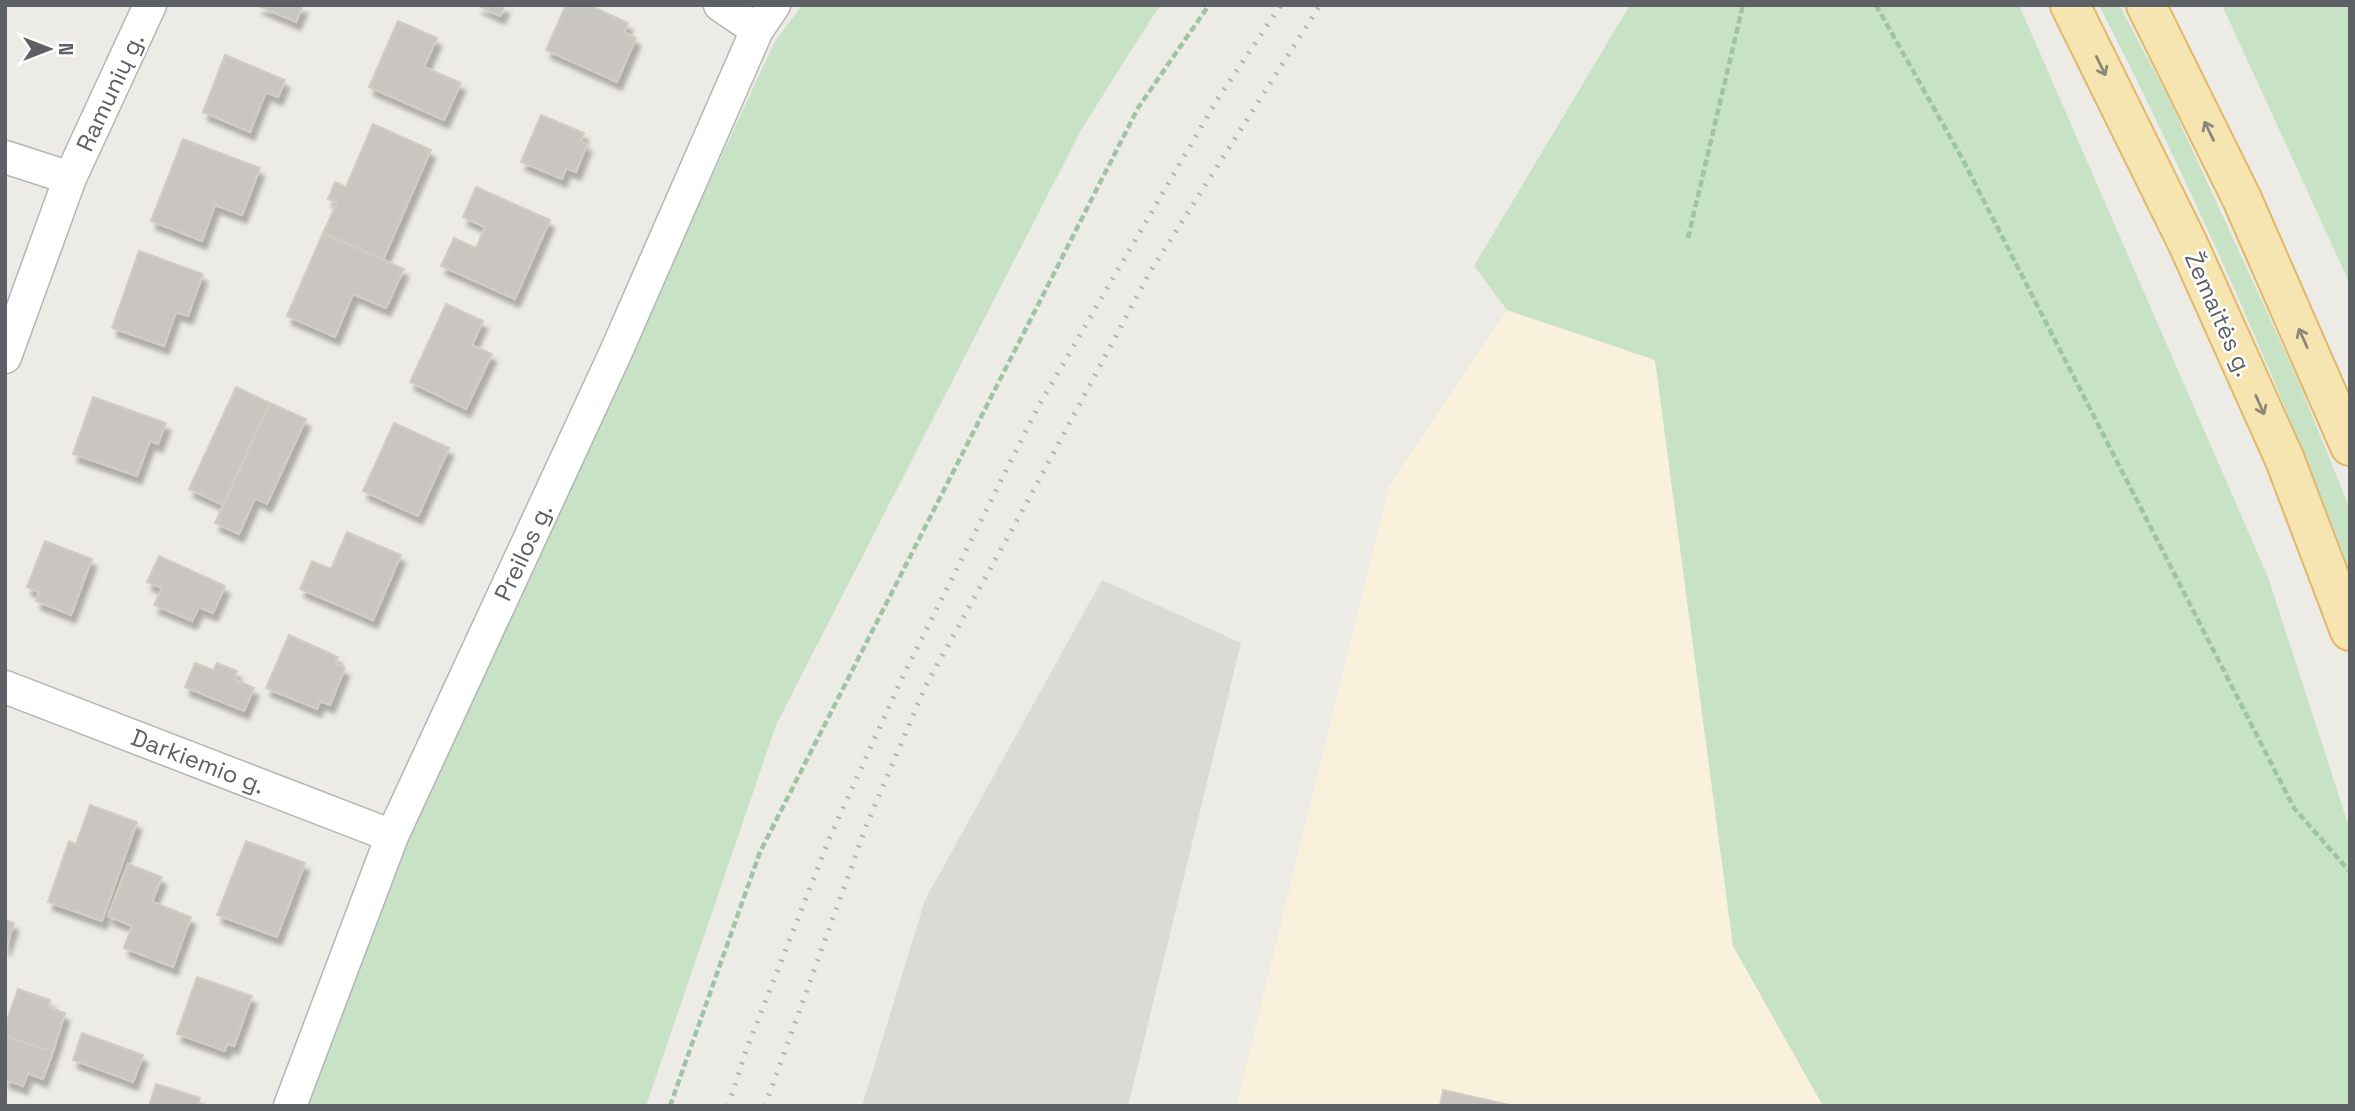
<svg xmlns="http://www.w3.org/2000/svg" width="2355" height="1111" font-family="'Space Grotesk',sans-serif">
<defs>
<filter id="shadow"><feDropShadow dx="4.5" dy="8" stdDeviation="2" flood-color="#0004"/></filter>
</defs>
<rect width="100%" height="100%" fill="#edebe5"/>
<path fill="#faf1dd" d="M1507,310L1655,360L1733,946L1823,1106H1236L1389,486Z"/>
<path fill="#dcdad7" d="M1102,580L1241,643L1128,1106H862L925,900Z"/>
<g fill="#c7e2c4">
<path d="M802,5H1160L1081,130L776,725L646,1106H306L396,857L774,43Z"/>
<path d="M1630,5H2019L2268,577L2350,830V1106H1823L1733,946L1655,360L1507,310L1474,266Z"/>
<path d="M2099,5H2119L2168,97L2294,371L2350,509V571C2277,378 2193,189 2099,5Z"/>
<path d="M2222,5H2350V284Z"/>
</g>
<g fill="#c9c6c2" stroke="#d1ccc4" stroke-width="2" filter="url(#shadow)">
<path d="M257,5H303L296,22Z"/>
<path d="M477,5H505L500,16Z"/>
<path d="M566,5H589L628,23L624,32L636,38L617,82L546,50Z"/>
<path d="M398,21L437,38L424,67L461,83L444,120L369,87Z"/>
<path d="M225,55L285,80L278,97L266,92L250,132L203,112Z"/>
<path d="M541,115L584,133L580,141L587,144L576,172L566,168L562,179L521,162Z"/>
<path d="M373,124L431,150L383,260L323,233L337,203L328,199L335,182L346,187Z"/>
<path d="M183,139L260,168L242,215L215,205L202,241L151,221Z"/>
<path d="M476,187L550,220L515,299L441,266L454,238L476,248L485,227L463,217Z"/>
<path d="M323,233L404,269L386,308L353,294L335,337L287,316Z"/>
<path d="M139,251L203,274L188,316L176,312L164,346L112,328Z"/>
<path d="M446,304L483,321L472,345L492,354L466,409L410,382Z"/>
<path d="M236,387L270,403L223,505L189,489Z"/>
<path d="M93,397L166,423L158,444L150,441L137,476L73,454Z"/>
<path d="M270,403L306,419L267,504L255,498L239,534L215,523Z"/>
<path d="M394,423L449,448L418,516L363,491Z"/>
<path d="M347,532L401,555L373,620L300,589L312,561L331,569Z"/>
<path d="M45,541L92,559L71,615L36,601L39,592L27,587Z"/>
<path d="M159,556L225,586L213,613L199,607L192,621L154,605L162,588L147,582Z"/>
<path d="M289,635L338,657L335,664L345,668L330,705L320,701L317,709L266,688Z"/>
<path d="M195,663L213,670L217,663L237,671L234,679L254,688L244,711L185,687Z"/>
<path d="M90,805L137,822L102,921L48,902L69,841L76,844Z"/>
<path d="M246,841L305,863L277,937L217,915Z"/>
<path d="M128,864L162,877L152,902L191,917L173,967L124,948L132,926L108,916Z"/>
<path d="M5,920L14,923L5,949Z"/>
<path d="M197,977L252,996L234,1046L227,1044L225,1051L177,1034Z"/>
<path d="M18,989L50,1000L48,1007L65,1013L53,1052L5,1036V1026Z"/>
<path d="M82,1033L143,1055L133,1082L73,1060Z"/>
<path d="M5,1036L53,1052L43,1079L28,1073L23,1086L5,1080Z"/>
<path d="M156,1084L200,1098L197,1106H149Z"/>
<path d="M1443,1090L1514,1106H1440Z"/>
</g>
<g fill="none" stroke-linecap="round" stroke-linejoin="round">
<g stroke="#b2b5b8" stroke-width="35">
<g id="street">
<path d="M720,5L757,30"/>
<path d="M5,157L70,178"/>
<path d="M5,357L70,178L150,5"/>
<path d="M5,687L392,836"/>
<path d="M290,1106L392,836L615,354L757,30L774,5"/>
</g>
</g>
<g stroke="#e2b76a" stroke-width="42">
<g id="primary">
<path d="M2070,5L2188,244L2285,460L2350,631"/>
<path d="M2146,5L2242,199L2350,446"/>
</g>
</g>
<g stroke="#9ec3a5" stroke-width="4.5" stroke-dasharray="7 3.5" stroke-linecap="butt">
<path d="M1876,5L1963,160L2294,808L2350,872"/>
<path d="M1688,238L1743,5"/>
<path d="M670,1106L760,852L1138,108L1209,5"/>
</g>
<use href="#street" stroke="#fff" stroke-width="32"/>
<use href="#primary" stroke="#f6e5b1" stroke-width="38"/>
<g stroke="#b3b4b4" stroke-width="5" stroke-dasharray="2 9" stroke-linecap="butt">
<path d="M728,1106L747,1048L830,837L903,676L1038,407L1217,100L1281,5"/>
<path d="M765,1106L867,824L925,687L1037,484L1150,272L1320,5"/>
</g>
</g>
<defs><path id="oneway-shaft" d="M-6 0H5M1.5-3L5.5 0L1.5 3" fill="none" stroke-width="1.6" stroke-linecap="round" stroke-linejoin="round" transform="scale(1.75)"/></defs>
<g stroke="#8b887b">
<use href="#oneway-shaft" transform="translate(2101 66) rotate(64)"/>
<use href="#oneway-shaft" transform="translate(2209 131) rotate(-116)"/>
<use href="#oneway-shaft" transform="translate(2303 338) rotate(-114)"/>
<use href="#oneway-shaft" transform="translate(2260 405) rotate(66)"/>
</g>
<g text-anchor="middle" dominant-baseline="central" stroke-width="5" stroke-linejoin="round" paint-order="stroke">
<g font-size="24" fill="#5d6064" stroke="#fff">
<text transform="translate(110 92) rotate(-65)">Ramunių g.</text>
<text transform="translate(2219 314) rotate(66)">Žemaitės g.</text>
<text transform="translate(523 552) rotate(-65)">Preilos g.</text>
<text transform="translate(198 761) rotate(21)">Darkiemio g.</text>
</g>
</g>
<rect width="2355" height="1111" fill="none" stroke="#5d6064" stroke-width="14"/>
<g transform="translate(49 49) rotate(90)" stroke="#ffffff" stroke-width="5" paint-order="stroke">
<path d="M0-5L12 26L0 18L-12 26Z" fill="#5d6064"/>
<text y="-10" font-size="19" font-weight="bold" text-anchor="middle" fill="#5d6064">N</text>
</g>
</svg>
